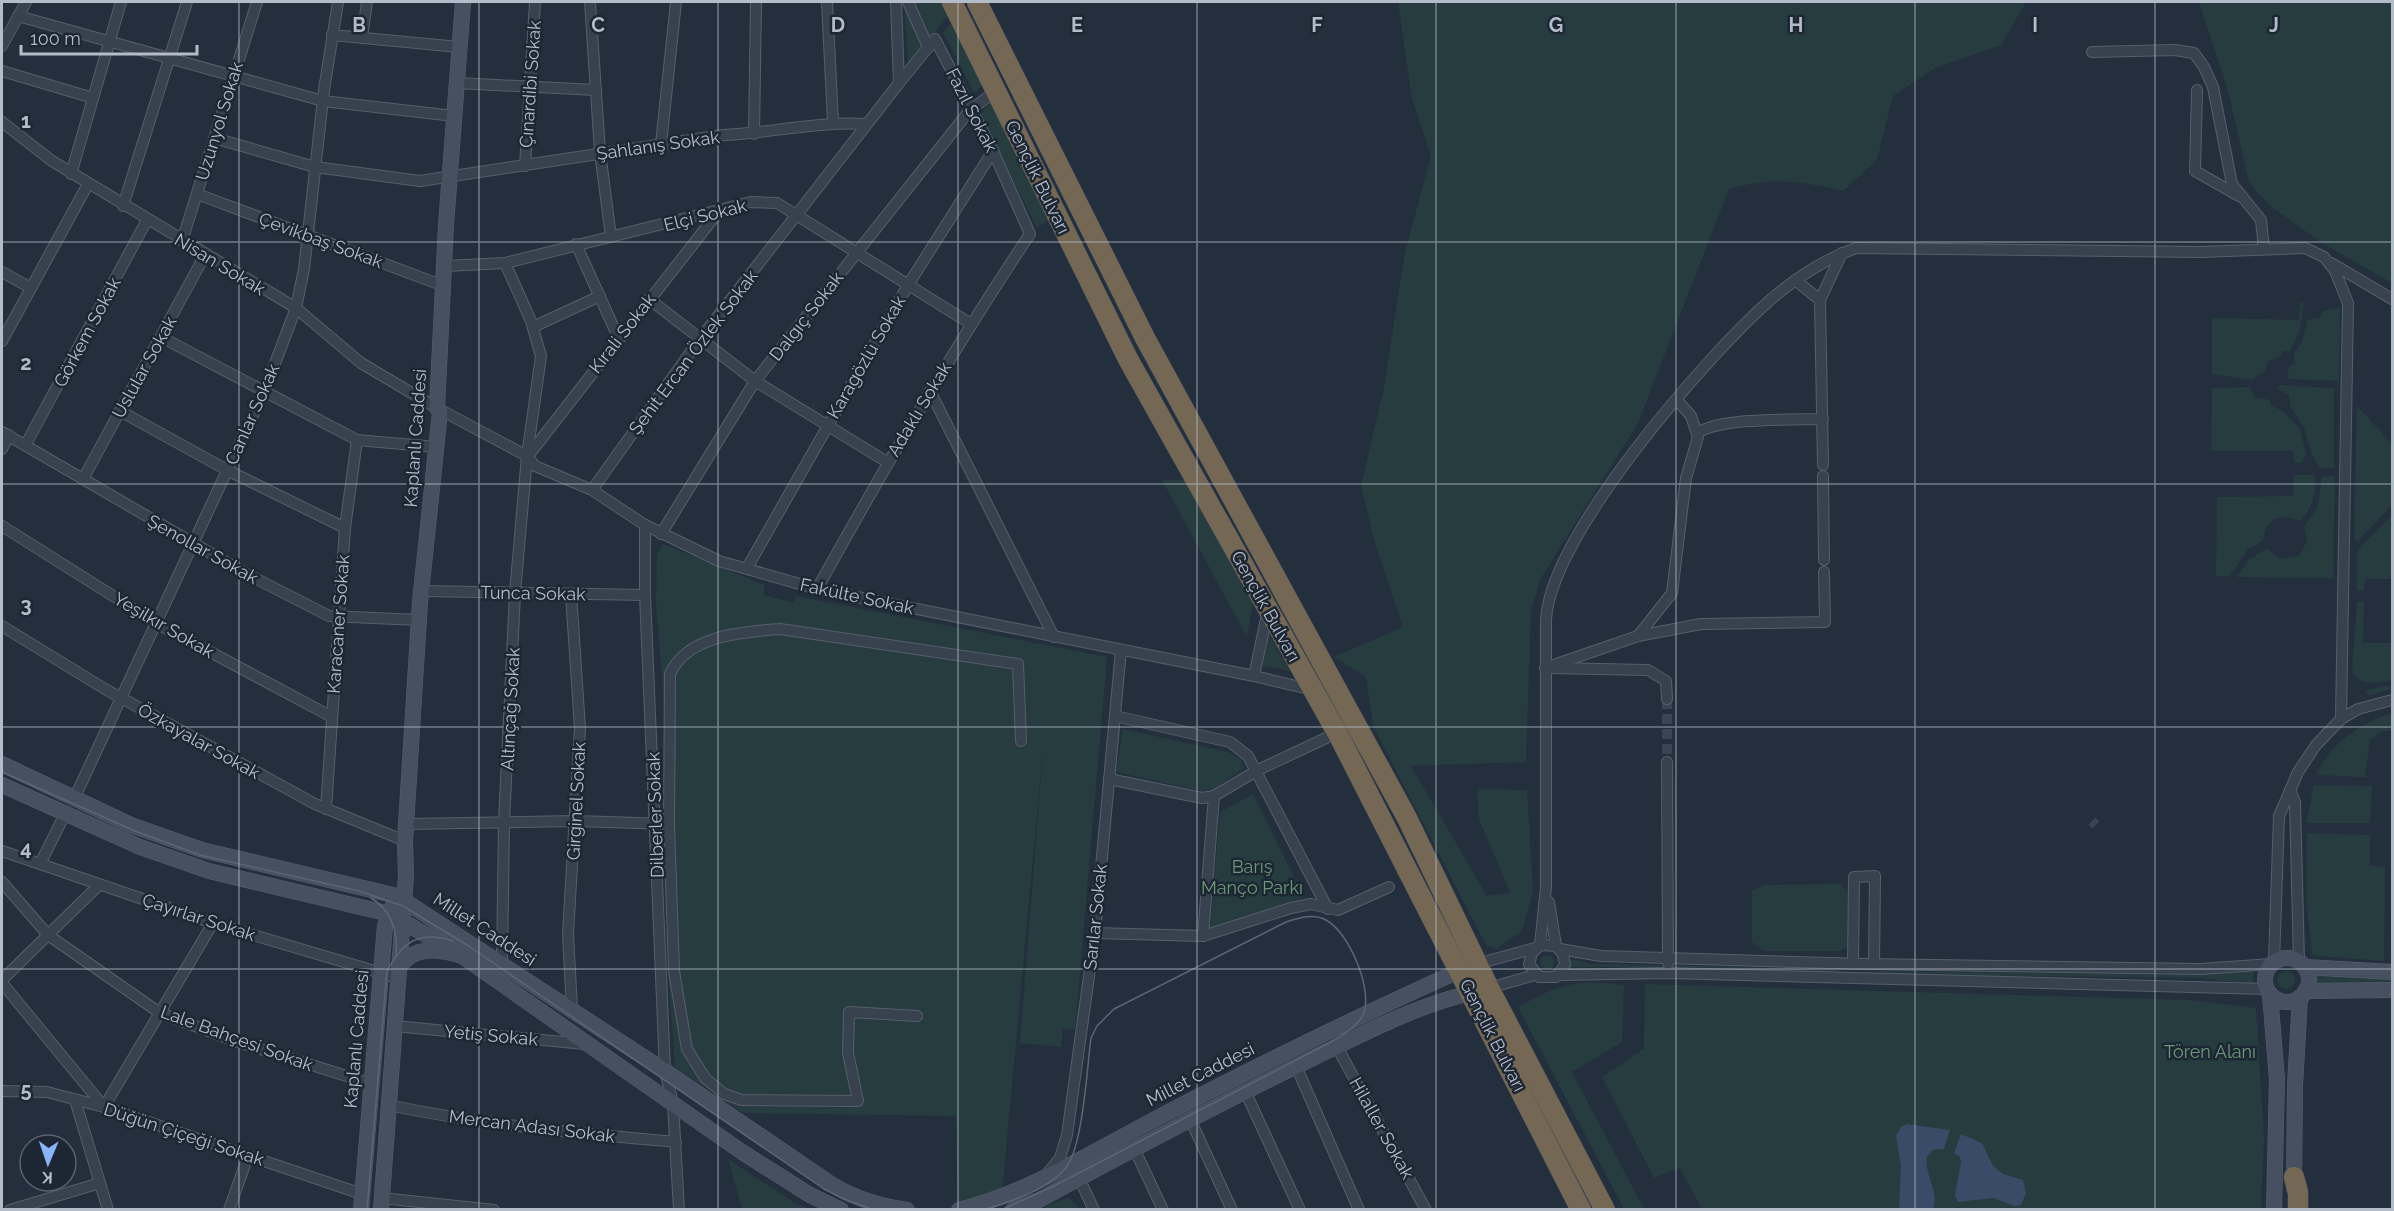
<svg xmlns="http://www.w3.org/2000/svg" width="2394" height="1211" font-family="Raleway,sans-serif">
<rect width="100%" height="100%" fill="#242f3e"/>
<g fill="#263c3f">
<path d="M904,2H941L948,16L908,65Z"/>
<path d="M1398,2H2026L2001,45L1935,68L1893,96L1877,160L1843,191C1799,181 1773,177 1729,189L1638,423L1541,578L1531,610L1526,762L1411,766L1487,896L1510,893L1479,819L1477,789L1527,790L1533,891L1522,931L1496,949L1486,945L1373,726L1366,677L1334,657L1403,627L1374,540L1361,486L1384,387L1405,252L1431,156L1412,99Z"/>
<path d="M2199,2H2392V283L2322,243L2269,205L2249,182L2228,91Z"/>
<path d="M952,23L983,85L974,93L943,32Z"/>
<path d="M991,102L1050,219L1037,228L980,114Z"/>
<path d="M2300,303H2304L2300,329L2290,351H2283L2280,357L2269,360L2265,371L2252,380L2212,374V318L2299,320Z"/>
<path d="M2340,308L2339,381L2287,379L2289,367L2295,363L2294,355L2302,342L2307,320L2320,318L2323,311Z"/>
<path d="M2279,385L2334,388V468H2320L2312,455L2304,428L2290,406L2289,395L2278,389Z"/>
<path d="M2249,387L2255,397L2270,400V405L2283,411L2300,429L2306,454L2301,463H2294L2293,451H2211L2212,388Z"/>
<path d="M2357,406L2392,444V505L2357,542L2354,537Z"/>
<path d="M2294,475H2315C2316,493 2313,508 2300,521L2288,517L2274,519L2266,528L2263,541L2248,549L2230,576H2216L2217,497L2293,496Z"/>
<path d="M2335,476L2333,578L2237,577L2248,561L2267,548L2280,559L2299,556L2307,541L2304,527L2318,506L2322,477Z"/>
<path d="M1162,480H1187L1253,602L1247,637Z"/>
<path d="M2392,515V579H2365L2364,591H2357V551Z"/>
<path d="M663,544L764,585V595L794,603L796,596L1107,657L1075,1030L1063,1029L1061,1047L1020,1043L1044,739L1002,1193L958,1204L956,1116L743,1113L675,1067L668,975L663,689L656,601L657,555Z"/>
<path d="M2357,602H2364L2363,643H2392V680C2379,682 2360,687 2352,672Z"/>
<path d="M1268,633L1290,671L1263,666Z"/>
<path d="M2392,685V689L2368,696L2366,690Z"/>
<path d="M2392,713V731H2383L2370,740L2365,777L2317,775C2328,745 2362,722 2392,713Z"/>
<path d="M1123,729L1228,752L1241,759L1244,768L1214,789L1201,791L1116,772Z"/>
<path d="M2314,785L2372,786L2370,823H2306Z"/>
<path d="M1253,794L1304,897L1210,930L1220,812Z"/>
<path d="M2307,833L2370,835L2369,865L2385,867L2384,961L2316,956L2312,953L2306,899Z"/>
<path d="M1841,884L1848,893L1847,947L1840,951H1764L1752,942V891L1764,885Z"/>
<circle cx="1547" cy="962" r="7"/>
<path d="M1571,959L1592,964L1660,965V967H1570Z"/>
<path d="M1678,965L1838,970V972L1677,967Z"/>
<path d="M2254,970L2253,984L2200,978L1880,974V971L2200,975Z"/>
<circle cx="2286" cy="980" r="9"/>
<path d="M2316,971L2392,978V983L2316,986Z"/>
<path d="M1590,982L1624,985L1622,1042L1572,1072L1644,1209H1624L1518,1007C1544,993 1560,984 1590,982Z"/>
<path d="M1645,984L2189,1000L2256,1008L2264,1138L2261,1209H1702L1680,1168L1654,1178L1602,1077L1644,1049Z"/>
<path d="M728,1159L798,1205L810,1209H742Z"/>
<path d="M1069,1197L1080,1209H1041Z"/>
</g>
<g fill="#394c67">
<path d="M1907,1124L1950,1130L1944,1149L1933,1150L1927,1157C1924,1175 1940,1192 1933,1209L1899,1208L1901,1166L1896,1136L1901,1127Z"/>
<path d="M1961,1134L1982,1143L1993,1166L2003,1174L2023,1180L2026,1193L2021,1205L2014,1206L1993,1198L1958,1202L1955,1195L1961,1162L1960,1157L1954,1153Z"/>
</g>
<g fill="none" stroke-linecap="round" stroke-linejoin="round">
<g stroke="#3a4453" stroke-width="10" stroke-dasharray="10 5" stroke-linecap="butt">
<path d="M1667,699V762"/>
<path d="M2092,821L2096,825"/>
</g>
<g stroke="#565f6c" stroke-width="12">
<g id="street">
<path d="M590,2L600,152L611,237"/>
<path d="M827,2L833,122"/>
<path d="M908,2L928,47"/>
<path d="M18,16L323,101L454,116"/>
<path d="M332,35L459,47"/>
<path d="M362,38L367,2"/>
<path d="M2,46L26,2"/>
<path d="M2092,52L2175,50L2194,53L2204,67L2213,87L2232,184L2261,220L2264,249"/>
<path d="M2,71L93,98"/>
<path d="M457,83L596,90"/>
<path d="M2197,90L2195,171L2239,196"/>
<path d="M2,122L52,161L296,308L361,363L437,408L527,456L535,466L592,490L645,525L719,561L817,589L1254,676L1313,690"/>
<path d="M754,134L756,2"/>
<path d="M214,138L315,167L420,181L723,135C771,133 818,121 866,124"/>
<path d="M661,144L676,2"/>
<path d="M525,166L535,2"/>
<path d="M71,174L121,2"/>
<path d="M197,194L444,286"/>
<path d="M123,206L187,2"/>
<path d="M182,241L257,2"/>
<path d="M576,244L618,337"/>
<path d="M2331,263L2392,299"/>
<path d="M445,266L505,263L751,202L777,203L971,324"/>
<path d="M2,272L31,288"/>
<path d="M1795,280L1820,300L1823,465"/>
<path d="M649,299L755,381L887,462"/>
<path d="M1820,300L1842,253"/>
<path d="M533,327L600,296"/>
<path d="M161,337L357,440L436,447"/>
<path d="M2,341L88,184"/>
<path d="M930,391L1054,637"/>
<path d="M120,411L227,470L345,528"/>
<path d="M2,432L243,572L329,616L419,620"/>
<path d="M1698,433C1721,417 1794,420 1823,419"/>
<path d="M26,444L147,220"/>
<path d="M2,449L9,435"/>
<path d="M528,456L719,211"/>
<path d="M1823,476L1824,560"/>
<path d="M83,479L205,255"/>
<path d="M592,490L700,339L899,83L896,2"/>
<path d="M645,525V595L665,1071L673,1104L679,1210"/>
<path d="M2,526L156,623L332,717"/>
<path d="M661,534L755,381L970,110L996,91"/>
<path d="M747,568L908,285L993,151"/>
<path d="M817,589C884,468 953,349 1030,234L993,151L935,39L899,83"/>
<path d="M421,591L645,595"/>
<path d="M571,594L580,728L568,934L572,1009"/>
<path d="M2,626L105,689L315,804L405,841"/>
<path d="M1638,636L1672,593L1686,478L1698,437L1691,416L1677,400"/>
<path d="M1545,668L1638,636L1701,624L1825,622L1824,572"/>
<path d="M1551,668L1648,670L1666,681L1667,699"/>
<path d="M1254,676L1268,610"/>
<path d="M1115,716L1230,742L1248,756L1328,909"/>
<path d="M1667,762L1668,964"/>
<path d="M1109,779L1202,798L1214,796L1258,770L1326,738"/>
<path d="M2290,790L2295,802L2299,962"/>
<path d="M1214,796L1203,936L1291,908L1311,904L1338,910L1389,887"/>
<path d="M74,799L266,387L296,308L304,269L324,90L338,2"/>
<path d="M326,809L345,528L357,440"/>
<path d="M406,824L576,821L669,824L670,674C687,635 743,632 780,629L1018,664L1021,741"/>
<path d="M669,824L674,971L687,1049L705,1078L724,1094L742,1100L858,1101L848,1053L849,1012L917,1016"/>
<path d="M2,851L213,923L398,978"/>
<path d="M40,864L65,814"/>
<path d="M2,882L48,935L160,1013L241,1043L372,1084"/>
<path d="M1549,902L1556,946L1563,954L1565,965L1556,977H1539L1529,964L1532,953L1540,945L1556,946"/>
<path d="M1095,933L1203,936"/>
<path d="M1540,945L1546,887V620C1550,536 1704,359 1768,302C1794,279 1823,260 1856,248L2201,252L2305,248L2324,257L2335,271L2348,303L2341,719"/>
<path d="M1560,949L1601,956L1864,964L2201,969L2271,964"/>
<path d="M2274,961L2279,816L2298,772L2316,745L2341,719L2358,709L2392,700"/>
<path d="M502,963L504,822L515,593L527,456L541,356L531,321L505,263"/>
<path d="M1477,964L1535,948"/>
<path d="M1853,964L1854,877L1875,876L1874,964"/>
<path d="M1559,975L1668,973L2267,989"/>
<path d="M2,980L99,885"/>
<path d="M2,983L104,1107"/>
<path d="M1489,988L1535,975"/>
<path d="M394,1026L585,1044"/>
<path d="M1337,1047L1426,1210"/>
<path d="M1296,1066L1359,1210"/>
<path d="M2,1091L47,1092L104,1107L362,1194"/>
<path d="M1245,1091L1300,1210"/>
<path d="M75,1100L108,1210"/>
<path d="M388,1105C483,1125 579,1133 676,1142"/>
<path d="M104,1107L213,923"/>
<path d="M1190,1119L1232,1210"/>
<path d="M1134,1148L1163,1210"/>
<path d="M1046,1175L1060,1158L1067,1135L1095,933L1121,650"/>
<path d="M1079,1178L1094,1210"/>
<path d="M382,1198L494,1210"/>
<path d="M10,1210L100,1183"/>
<path d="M229,1210L248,1156"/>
</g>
</g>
<g stroke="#565f6c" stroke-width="16">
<g id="secondary">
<path d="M2,764L131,825L202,850L397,896L665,1071L831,1184C855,1199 879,1206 907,1210"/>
<path d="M2,785L140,847L209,871L390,914L452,950"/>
<circle cx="2287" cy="980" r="22"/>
<path d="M2305,967L2392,972"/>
<path d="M399,968C413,945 439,949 462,956L742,1152L810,1195L841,1210"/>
<path d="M2305,991L2392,990"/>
<path d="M2270,994L2277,1079L2274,1210"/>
<path d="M2294,1189L2295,1086L2300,997"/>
<path d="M361,1210L385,926L392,907"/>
<path d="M381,1210L406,876L405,841L420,602L440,412L437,408L446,225L463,2"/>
<path d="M959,1210C1030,1192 1096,1150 1161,1116C1259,1065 1358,1016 1459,971"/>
<path d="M1013,1210L1039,1200C1131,1150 1222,1102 1315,1057C1365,1033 1417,1005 1471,993"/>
</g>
</g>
<g stroke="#434c59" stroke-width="21">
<g id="highway">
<path d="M952,2L1128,359L1339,736L1581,1210"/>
<path d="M977,2L1145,338L1407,818L1489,988L1605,1210"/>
<path d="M2294,1177L2298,1192V1210"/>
</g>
</g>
<use href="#street" stroke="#38414e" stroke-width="10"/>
<use href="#secondary" stroke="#465061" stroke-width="15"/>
<use href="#highway" stroke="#746855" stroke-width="20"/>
<g stroke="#5a6575" stroke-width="1.5">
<path d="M2,772L135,831L200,855L359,891L403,906L467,945L824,1189L844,1199L874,1210"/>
<path d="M371,898C393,911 398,933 396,957"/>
<path d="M367,1210L387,971C402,942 419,930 453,941"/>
<path d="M983,1210C1010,1202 1045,1191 1065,1169C1083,1149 1087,1067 1091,1038L1097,1026L1114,1009L1286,922C1299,918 1313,913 1326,920C1349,932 1374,991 1363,1015C1357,1027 1342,1035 1331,1042L1052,1187L1001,1210"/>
</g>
</g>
<path fill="none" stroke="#b4bcc9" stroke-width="1.5" stroke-opacity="0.55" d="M239,2V1210M479,2V1210M718,2V1210M958,2V1210M1197,2V1210M1436,2V1210M1676,2V1210M1915,2V1210M2155,2V1210M2,242H2392M2,484H2392M2,727H2392M2,969H2392"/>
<g text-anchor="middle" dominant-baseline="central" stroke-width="5" stroke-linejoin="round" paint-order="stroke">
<g font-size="18" fill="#b4bcc9" stroke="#1d2633">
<text transform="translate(530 84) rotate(-86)">Çınardibi Sokak</text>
<text transform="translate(972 110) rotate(63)">Fazıl Sokak</text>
<text transform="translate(219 121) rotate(-73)">Uzunyol Sokak</text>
<text transform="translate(658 145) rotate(-8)">Şahlanış Sokak</text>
<text transform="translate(1038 177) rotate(64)">Gençlik Bulvarı</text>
<text transform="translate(705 215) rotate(-14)">Elçi Sokak</text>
<text transform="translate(321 240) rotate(20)">Çevikbaş Sokak</text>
<text transform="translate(220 264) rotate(31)">Nisan Sokak</text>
<text transform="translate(806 316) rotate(-52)">Dalgıç Sokak</text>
<text transform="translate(87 332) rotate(-62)">Görkem Sokak</text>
<text transform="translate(622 333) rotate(-52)">Kırali Sokak</text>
<text transform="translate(693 352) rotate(-53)">Şehit Ercan Özlek Sokak</text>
<text transform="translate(866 357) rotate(-60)">Karagözlü Sokak</text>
<text transform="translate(144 367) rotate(-61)">Uslular Sokak</text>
<text transform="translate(919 409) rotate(-59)">Adaklı Sokak</text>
<text transform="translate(252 414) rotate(-66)">Canlar Sokak</text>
<text transform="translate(415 438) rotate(-86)">Kaplanlı Caddesi</text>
<text transform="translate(203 549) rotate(29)">Şenollar Sokak</text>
<text transform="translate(533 593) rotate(1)">Tunca Sokak</text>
<text transform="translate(857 596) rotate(12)">Fakülte Sokak</text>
<text transform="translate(1266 606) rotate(61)">Gençlik Bulvarı</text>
<text transform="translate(338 624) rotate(-86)">Karacaner Sokak</text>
<text transform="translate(164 625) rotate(30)">Yeşilkır Sokak</text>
<text transform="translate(510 709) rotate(-87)">Altınçağ Sokak</text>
<text transform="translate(199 741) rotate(29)">Özkayalar Sokak</text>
<text transform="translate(576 801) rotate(-87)">Girginel Sokak</text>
<text transform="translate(655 815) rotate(-92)">Dilberler Sokak</text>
<text transform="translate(199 917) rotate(18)">Çayırlar Sokak</text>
<text transform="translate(1095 917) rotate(-84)">Sarılar Sokak</text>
<text transform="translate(485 929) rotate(33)">Millet Caddesi</text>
<text transform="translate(491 1035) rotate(5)">Yetiş Sokak</text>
<text transform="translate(1493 1035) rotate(63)">Gençlik Bulvarı</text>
<text transform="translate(237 1038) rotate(20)">Lale Bahçesi Sokak</text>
<text transform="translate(356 1039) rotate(-85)">Kaplanlı Caddesi</text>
<text transform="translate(1200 1074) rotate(-27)">Millet Caddesi</text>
<text transform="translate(532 1126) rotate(7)">Mercan Adası Sokak</text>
<text transform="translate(1382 1128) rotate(61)">Hilaller Sokak</text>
<text transform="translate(184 1134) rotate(18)">Düğün Çiçeği Sokak</text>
</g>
<g font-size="18" fill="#6b9a76" stroke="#1d2633">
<text x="1252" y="866">Barış<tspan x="1252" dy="21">Manço Parkı</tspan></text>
<text x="2210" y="1051">Tören Alanı</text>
</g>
</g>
<g font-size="20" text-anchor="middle" font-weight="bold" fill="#b4bcc9" stroke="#1d2633" stroke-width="5" stroke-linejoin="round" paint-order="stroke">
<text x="359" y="32">B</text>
<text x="598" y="32">C</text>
<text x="838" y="32">D</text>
<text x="1077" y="32">E</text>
<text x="1317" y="32">F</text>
<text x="1556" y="32">G</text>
<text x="1796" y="32">H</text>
<text x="2035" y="32">I</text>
<text x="2274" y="32">J</text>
<text x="26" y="128">1</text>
<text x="26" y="370">2</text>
<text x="26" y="612">3</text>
<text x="26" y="855">4</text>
<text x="26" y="1097">5</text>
</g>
<rect width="2394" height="1211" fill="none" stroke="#b4bcc9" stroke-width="6"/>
<g transform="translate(48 1163) rotate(182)"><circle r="28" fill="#1d2633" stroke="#59626f" stroke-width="1.5"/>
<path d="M0-4.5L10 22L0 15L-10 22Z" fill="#8ab4f8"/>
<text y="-9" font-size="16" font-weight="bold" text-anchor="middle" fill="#b4bcc9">K</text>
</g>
<path d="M21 45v9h176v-9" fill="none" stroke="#b4bcc9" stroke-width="3"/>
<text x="30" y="45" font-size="18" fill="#b4bcc9" stroke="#1d2633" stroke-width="4.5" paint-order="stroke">100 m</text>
</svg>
